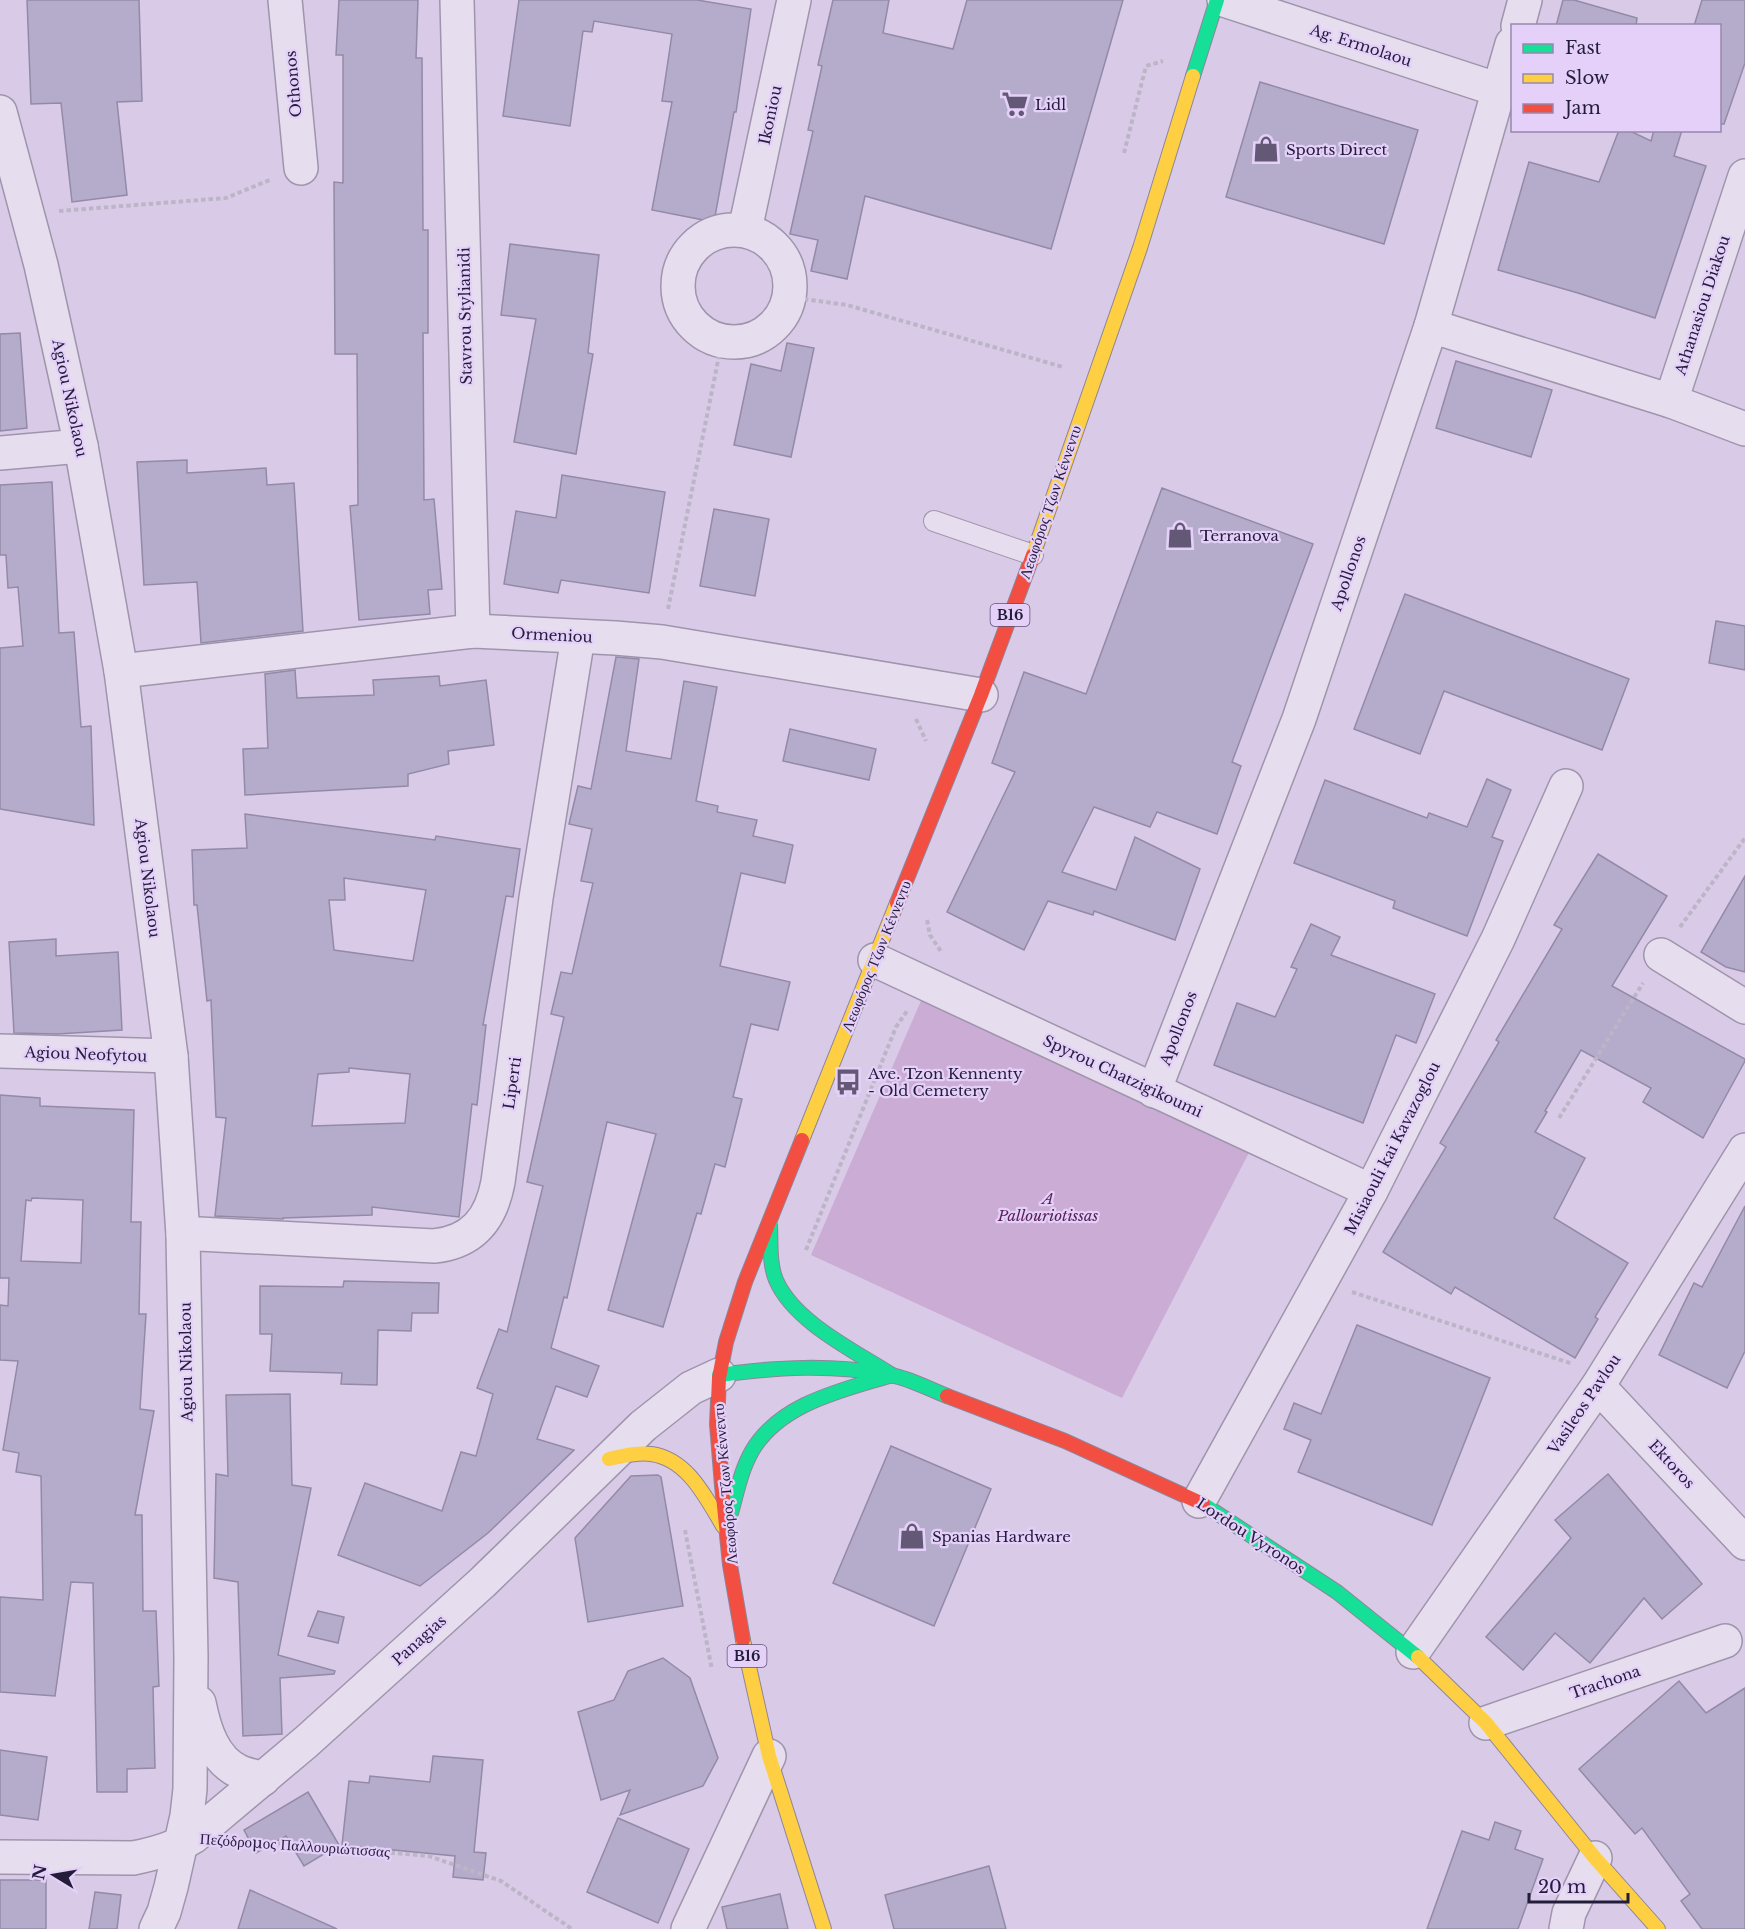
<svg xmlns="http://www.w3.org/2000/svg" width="1745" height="1929" font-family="'Libre Baskerville',serif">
<rect width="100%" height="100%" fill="#d9cbe7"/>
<path fill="#cbacd4" d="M923,996L1255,1141L1122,1398L811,1255Z"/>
<g fill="#b5accb" stroke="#938aa7" stroke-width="1.5" fill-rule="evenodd">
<path d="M27,0H139L142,101L117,102L127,195L72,202L61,103L31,104Z"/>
<path d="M339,0H418L416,58H422L423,230H428V333H423L424,500L434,499L442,589L428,590L430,614L359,620L350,506L358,505L357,354H335L334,182L343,183V55H336Z"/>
<path d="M519,0H697L751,9L736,112H734L714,222L652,210L672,102L662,101L672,34L594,21L592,32L583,31L570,126L503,116Z"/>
<path d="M833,0H889L883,33L953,49L967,0H1123L1051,249L865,196L847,279L811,271L818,240L790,234L813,131L808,130L822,66L818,65Z"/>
<path d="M1563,0H1574L1637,18L1636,26H1556Z"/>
<path d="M1702,0H1745V63L1724,124H1719V26H1694Z"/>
<path d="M1260,82L1418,130L1384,244L1226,197Z"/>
<path d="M1619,130H1628L1651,141L1654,130H1682L1674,156L1706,166L1655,318L1578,293L1498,270L1529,162L1599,182Z"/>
<path d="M510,244L599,255L588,353L593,354L576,454L514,442L536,319L501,315Z"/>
<path d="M20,333L27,428L0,431V334Z"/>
<path d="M787,343L814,348L791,457L734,445L751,364L781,371Z"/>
<path d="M1456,361L1552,390L1531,457L1436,428Z"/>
<path d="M187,460V473L266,468L267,485L294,483L303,631L201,643L197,582L144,585L137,462Z"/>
<path d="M562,475L665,492L649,593L561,580L558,593L504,584L516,511L556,518Z"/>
<path d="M52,482L59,633L74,632L81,727L91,726L94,825L0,809V648L23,646L18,587L8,588L6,555H0V485Z"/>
<path d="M1162,488L1313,544L1232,762L1241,766L1217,834L1157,812L1150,827L1094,807L1062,872L1116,890L1135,837L1200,869L1175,940L1094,911L1093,915L1048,901L1024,950L947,912L1015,772L992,763L1024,672L1086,694Z"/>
<path d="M714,509L769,519L755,596L700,586Z"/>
<path d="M1405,594L1629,679L1602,750L1444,691L1420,754L1354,729Z"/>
<path d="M1716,621L1745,626V670L1709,663Z"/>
<path d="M616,657L639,659L626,751L671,759L684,681L717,687L696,801L718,806L717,812L757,820L753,836L793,845L785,883L741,873L720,966L790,982L778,1030L751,1024L733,1097L742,1099L725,1167L715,1164L701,1214L697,1213L663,1327L608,1310L656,1134L607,1122L567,1298L564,1297L551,1348L599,1366L587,1397L556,1386L537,1439L574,1450L488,1533L420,1586L338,1555L365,1483L442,1511L461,1452L476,1456L493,1394L477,1388L499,1329L507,1332L543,1186L527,1182L564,1017L551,1014L561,972L572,974L593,883L581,881L592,829L569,824L578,786L591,789Z"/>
<path d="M295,670L297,698L374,695L373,680L439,676L440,686L486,680L494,745L448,751L449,764L408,774V786L245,795L243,749L268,748L265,674Z"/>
<path d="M790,729L876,749L869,780L783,761Z"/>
<path d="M1487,779L1511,790L1492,837L1503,841L1467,936L1393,908L1395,901L1294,863L1325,780L1427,818L1429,813L1467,827Z"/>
<path d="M245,814L435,840L436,836L520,849L513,897L506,896L483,1025H486L477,1105L472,1104L459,1217L372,1207V1215L283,1218V1219L215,1216L226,1118L216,1117L211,1000L207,1001L197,905H194L192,850L247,848ZM344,878L426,890L413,961L334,950L329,900H345ZM349,1068L410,1074L405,1123L312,1126L318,1074L349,1072Z"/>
<path d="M1598,854L1667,896L1612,986L1745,1059V1061L1703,1138L1643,1102L1651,1088L1581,1050L1545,1111L1547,1112L1535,1132L1585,1158L1554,1218L1628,1263L1595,1317L1598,1319L1575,1358L1455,1287L1451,1294L1383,1252L1446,1147L1440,1143L1499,1042L1496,1040L1562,929L1554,925Z"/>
<path d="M1745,876V972L1726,967L1701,952Z"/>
<path d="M1311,924L1340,937L1331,955L1435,994L1416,1043L1396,1035L1363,1123L1214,1065L1237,1003L1275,1017L1297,969L1291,967Z"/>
<path d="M56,939V956L118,952L122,1030L57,1034L14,1033L9,942Z"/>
<path d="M0,1095L40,1098V1106L134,1110L131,1222H141L139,1314H146L140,1409L154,1411L135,1515H142L143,1611H156L159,1686L153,1687L155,1768L127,1769V1792H97L93,1583L71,1582L55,1696L0,1692V1597L43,1600L41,1476L16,1472L19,1453L3,1450L18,1361L0,1360V1305L8,1306L9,1278H0ZM32,1198L83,1200L81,1263L21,1261L26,1200L31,1201Z"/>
<path d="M1745,1206V1351L1727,1388L1659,1355L1694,1283L1702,1287Z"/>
<path d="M344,1281L439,1283L438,1313H412L411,1331L378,1330L377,1385L341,1384L342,1373L270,1371L272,1334H260V1286L343,1287Z"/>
<path d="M1357,1325L1490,1378L1432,1525L1298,1472L1311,1440L1284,1429L1294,1403L1321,1414Z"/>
<path d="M290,1394L292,1485L311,1488L278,1655L335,1671L334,1674L280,1678L282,1734L243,1736L238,1582L214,1578L216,1474L228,1476L226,1395Z"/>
<path d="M891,1446L991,1489L934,1626L833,1583Z"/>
<path d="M1608,1474L1702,1584L1662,1619L1644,1598L1590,1663L1555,1633L1523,1670L1486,1637L1571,1538L1555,1520Z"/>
<path d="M658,1475L661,1477L683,1606L588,1622L575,1538L631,1476Z"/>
<path d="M318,1611L344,1617L338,1643L308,1636Z"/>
<path d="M663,1658L690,1678L718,1758L703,1786L620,1815L630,1790L601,1800L578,1712L614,1700L628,1671Z"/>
<path d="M1679,1681L1706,1713L1745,1688V1929H1702L1681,1901L1690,1894L1642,1828L1635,1834L1579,1769Z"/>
<path d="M0,1750L47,1757L38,1820L0,1815Z"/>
<path d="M433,1756L483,1760L474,1852L486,1853L483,1880L453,1877L455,1856L342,1845L349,1781L369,1783L370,1776L430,1782Z"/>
<path d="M308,1792L339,1845L304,1866L286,1836L256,1853L244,1830Z"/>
<path d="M618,1818L689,1849L658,1923L587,1892Z"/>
<path d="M1495,1822L1521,1831L1515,1849L1543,1859L1518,1929H1427L1462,1831L1489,1840Z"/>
<path d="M989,1866L1006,1929H894L885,1895Z"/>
<rect x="0" y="1880" width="46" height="49"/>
<path d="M250,1890L337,1929H238Z"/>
<path d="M95,1892L121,1895L117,1929H89Z"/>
<path d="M780,1894L788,1929H727L722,1907Z"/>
</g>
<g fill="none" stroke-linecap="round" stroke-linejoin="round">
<g stroke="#9e95ac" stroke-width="22">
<path id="lane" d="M934,521L1033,555"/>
</g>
<g stroke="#9e95ac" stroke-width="36">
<g id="street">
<path d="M285,0L301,168"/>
<path d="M457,0L473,631"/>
<path d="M1224,0L1499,90"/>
<path d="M1518,26L1525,0"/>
<path d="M0,112L41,265L81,446L121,671L171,1056L183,1235L191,1657L190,1789L187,1816L171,1887L164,1912L156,1929"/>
<path d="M745,230L794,0"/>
<circle cx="734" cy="286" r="56"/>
<path d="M1431,326L1671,401L1745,429"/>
<path d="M1671,401L1745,176"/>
<path d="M0,453L81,446"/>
<path d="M121,671L473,631L615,638L662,642L981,695"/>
<path d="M1661,955L1745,1007"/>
<path d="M875,960L1371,1191"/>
<path d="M0,1051L171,1056"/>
<path d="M1154,1091L1299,719L1431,326L1512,44"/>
<path d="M183,1235L199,1234L434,1246C473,1242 491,1219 498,1182L536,898L578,637"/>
<path d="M1598,1386L1745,1543"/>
<path d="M1199,1501L1371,1191L1498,939L1566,786"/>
<path d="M1413,1652L1598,1386L1745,1150"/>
<path d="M199,1703C204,1728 213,1760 240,1772C247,1775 255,1776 263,1779"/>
<path d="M1486,1723L1725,1641"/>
<path d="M0,1857L133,1858C154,1854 175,1848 193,1837L306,1742L483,1582L643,1426L691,1388L719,1375"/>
<path d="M688,1929L769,1756"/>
<path d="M1566,1929L1569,1913L1595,1858"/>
</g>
</g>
<g stroke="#8e859b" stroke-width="16">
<g id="fast">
<path d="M1193,76L1217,0"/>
<path d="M770,1225C771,1243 769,1263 776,1280C794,1322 855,1351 892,1375"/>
<path d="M719,1375C778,1367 831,1364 890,1375C909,1378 929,1389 947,1396"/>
<path d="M1203,1504L1337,1592L1418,1657"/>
<path d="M731,1513C737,1492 741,1470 752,1451C780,1403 843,1390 892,1375"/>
</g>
</g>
<g stroke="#8e859b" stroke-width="16">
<g id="slow">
<path d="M1033,555L1140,248L1193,76"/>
<path d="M802,1140L897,903"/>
<path d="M609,1459C623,1456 637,1452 651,1454C688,1459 706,1498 723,1526"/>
<path d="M743,1640L769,1756L824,1929"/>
<path d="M1418,1657L1486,1723L1595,1858L1658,1929"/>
</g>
</g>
<g stroke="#8e859b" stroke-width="16">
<g id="jam">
<path d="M897,903L981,695L1033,555"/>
<path d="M947,1396L1065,1441L1203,1504"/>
<path d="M743,1640L730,1565L722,1486L717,1424L719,1378L726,1342L745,1282L802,1140"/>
</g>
</g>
<g stroke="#bcb5c7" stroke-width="4" stroke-dasharray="4.5 3" stroke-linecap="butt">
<path d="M1124,153L1146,66L1163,61"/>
<path d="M59,211L226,198L272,179"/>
<path d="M789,297L847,305L1063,367"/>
<path d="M668,609L722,341"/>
<path d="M916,719L926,741"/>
<path d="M927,920L930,935L942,953"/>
<path d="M1680,927L1745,838"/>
<path d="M1559,1118L1643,983"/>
<path d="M806,1250L896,1027L907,1011"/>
<path d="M1352,1292L1573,1364"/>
<path d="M685,1530L712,1670"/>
<path d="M241,1840L429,1856L501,1881L572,1929"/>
</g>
<use href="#lane" stroke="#e6deee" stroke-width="20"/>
<use href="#street" stroke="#e6deee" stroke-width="33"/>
<use href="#fast" stroke="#16e098" stroke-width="14"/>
<use href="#slow" stroke="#ffcf43" stroke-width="14"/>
<use href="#jam" stroke="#f24e42" stroke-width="14"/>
</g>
<defs>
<g id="supermarket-bare" transform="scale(2.07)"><path d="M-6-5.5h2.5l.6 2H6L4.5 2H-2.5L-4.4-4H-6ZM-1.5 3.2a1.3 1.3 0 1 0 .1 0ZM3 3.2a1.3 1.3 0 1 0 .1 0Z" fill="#635977" stroke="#e4d0f9" stroke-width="2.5" paint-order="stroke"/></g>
<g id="shop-bare" transform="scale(2.07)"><path d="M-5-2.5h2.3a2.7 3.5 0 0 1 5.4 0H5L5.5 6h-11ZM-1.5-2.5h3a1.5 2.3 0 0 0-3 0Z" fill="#635977" stroke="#e4d0f9" stroke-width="2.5" paint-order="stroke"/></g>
<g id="bus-bare" transform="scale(2.07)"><path d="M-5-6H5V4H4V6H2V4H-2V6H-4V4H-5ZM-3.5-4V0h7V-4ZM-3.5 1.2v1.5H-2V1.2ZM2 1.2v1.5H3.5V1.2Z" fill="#635977" stroke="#e4d0f9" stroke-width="2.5" paint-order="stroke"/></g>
</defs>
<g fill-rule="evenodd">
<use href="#supermarket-bare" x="1015" y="104"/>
<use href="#shop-bare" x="1266" y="149"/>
<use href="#shop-bare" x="1180" y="535"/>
<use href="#bus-bare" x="848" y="1082"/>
<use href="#shop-bare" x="912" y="1536"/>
</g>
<g text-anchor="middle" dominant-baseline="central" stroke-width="4.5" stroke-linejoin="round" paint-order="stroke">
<g fill="#e4d0f9" stroke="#5e5274" stroke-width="1.5">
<rect x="990.5" y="604" width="39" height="22" rx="4.5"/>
<rect x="727.5" y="1645" width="39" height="22" rx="4.5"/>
</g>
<g font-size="14" font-weight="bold" fill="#241c3b">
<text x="1010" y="615">B16</text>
<text x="747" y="1656">B16</text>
</g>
<g font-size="15" fill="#241c3b" stroke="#e4d0f9">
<text transform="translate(1361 45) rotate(18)">Ag. Ermolaou</text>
<text transform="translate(293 84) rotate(-95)">Othonos</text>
<text transform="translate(770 115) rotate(-78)">Ikoniou</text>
<text transform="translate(1702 305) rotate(-72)">Athanasiou Diakou</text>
<text transform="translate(465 316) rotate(-91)">Stavrou Stylianidi</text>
<text transform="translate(70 398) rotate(78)">Agiou Nikolaou</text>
<text transform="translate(1050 502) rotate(-71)">Λεωφόρος Τζων Κέννεντυ</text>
<text transform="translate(1348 573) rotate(-71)">Apollonos</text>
<text transform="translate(552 635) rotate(3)">Ormeniou</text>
<text transform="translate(148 878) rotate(83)">Agiou Nikolaou</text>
<text transform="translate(876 956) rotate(-68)">Λεωφόρος Τζων Κέννεντυ</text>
<text transform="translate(1178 1028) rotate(-69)">Apollonos</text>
<text transform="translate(86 1054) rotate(2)">Agiou Neofytou</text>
<text transform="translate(1123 1076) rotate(25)">Spyrou Chatzigikoumi</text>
<text transform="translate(512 1083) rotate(-82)">Liperti</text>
<text transform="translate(1392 1148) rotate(-63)">Misiaouli kai Kavazoglou</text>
<text transform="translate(186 1362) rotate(-91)">Agiou Nikolaou</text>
<text transform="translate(1584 1404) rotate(-56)">Vasileos Pavlou</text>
<text transform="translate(1672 1464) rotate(47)">Ektoros</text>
<text transform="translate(725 1484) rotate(-95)">Λεωφόρος Τζων Κέννεντυ</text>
<text transform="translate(1251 1536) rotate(33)">Lordou Vyronos</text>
<text transform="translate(419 1640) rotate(-42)">Panagias</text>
<text transform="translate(1605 1682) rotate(-19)">Trachona</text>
<text transform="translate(295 1845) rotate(4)">Πεζόδρομος Παλλουριώτισσας</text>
</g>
<g font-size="15" fill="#241c3b" stroke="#e4d0f9" text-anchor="start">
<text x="1035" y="104">Lidl</text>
<text x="1286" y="149">Sports Direct</text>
<text x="1200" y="535">Terranova</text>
<text x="868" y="1073">Ave. Tzon Kennenty<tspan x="868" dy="17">- Old Cemetery</tspan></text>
<text x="932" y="1536">Spanias Hardware</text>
</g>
<g font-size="15" font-style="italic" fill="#5a2058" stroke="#e4d0f9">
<text x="1048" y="1198">A<tspan x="1048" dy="17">Pallouriotissas</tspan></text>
</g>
</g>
<rect x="1511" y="24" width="210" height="108" fill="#e4d0f9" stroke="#9788ad" stroke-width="1.5"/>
<rect x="1523" y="44" width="30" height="9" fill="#16e098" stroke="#9788ad" stroke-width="1.5"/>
<text x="1565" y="54" font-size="18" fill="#241c3b">Fast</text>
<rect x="1523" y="74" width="30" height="9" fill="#ffcf43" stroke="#9788ad" stroke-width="1.5"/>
<text x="1565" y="84" font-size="18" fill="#241c3b">Slow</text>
<rect x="1523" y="104" width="30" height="9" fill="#f24e42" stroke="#9788ad" stroke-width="1.5"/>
<text x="1565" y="114" font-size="18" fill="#241c3b">Jam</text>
<g transform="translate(54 1875) rotate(281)" stroke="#e4d0f9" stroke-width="4.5" paint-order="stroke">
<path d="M0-4.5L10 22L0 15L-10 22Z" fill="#241c3b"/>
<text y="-9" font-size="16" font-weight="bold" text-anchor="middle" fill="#241c3b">N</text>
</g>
<path d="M1529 1893v9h99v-9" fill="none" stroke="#241c3b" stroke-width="3"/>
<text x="1538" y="1893" font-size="18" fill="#241c3b" stroke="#e4d0f9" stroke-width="4.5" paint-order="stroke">20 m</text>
</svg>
